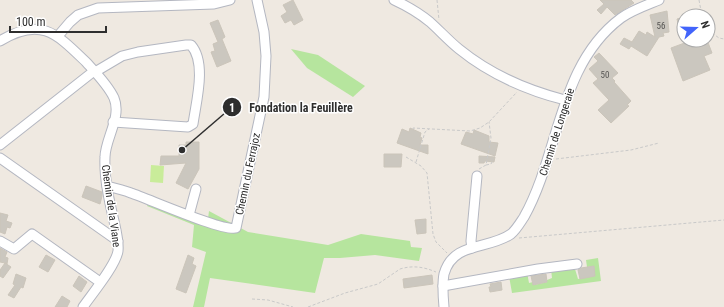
<svg xmlns="http://www.w3.org/2000/svg" width="724" height="307" font-family="'Roboto Condensed',sans-serif">
<rect width="100%" height="100%" fill="#efe9e1"/>
<g fill="#b6e59e">
<path d="M291,49L318,55L365,86L353,97L307,68Z"/>
<path d="M151,198L208,219L209,211L248,232L328,245L361,234L410,241L411,247L422,248L419,261L375,255L340,258H324L315,293L210,278L204,307H193L206,252L192,247L194,225L147,206Z"/>
<path d="M598,258L601,281L512,293L509,276L527,272L529,283L533,282L534,285L547,282V280L552,278L551,269H575L578,279L594,276V266L587,267L586,260Z"/>
</g>
<path fill="#c9ec9a" d="M151,165L164,166L163,183L150,182Z"/>
<g fill="#cbc7bf" stroke="#cbc5ba">
<path d="M293,0L303,20L294,25L291,20L285,23L281,16L287,12L283,5Z"/>
<path d="M600,0H631L634,3L615,15L607,7L601,14L597,10L604,4Z"/>
<path d="M667,11L669,32L663,33L664,36L659,37L647,56L631,46L629,49L620,44L624,38L632,42L639,31L646,35L647,32L655,37L650,15Z"/>
<path d="M684,17V41H682L677,19Z"/>
<path d="M218,20L225,37L222,39L231,61L217,67L211,52L215,51L213,44L218,42L210,23Z"/>
<path d="M689,40H707L712,53L704,56L710,70L683,81L671,48L690,41Z"/>
<path d="M599,53L618,73L612,78L615,81L614,82L631,101L627,105L629,106L611,123L598,110L609,100L593,83L598,79L589,69L598,61L594,57Z"/>
<path d="M410,128L421,133L420,137L422,138L420,145H428V154L397,143L402,129L409,132Z"/>
<path d="M474,130L489,136V142L498,143L495,156L461,144L466,132L473,134Z"/>
<path d="M186,142H199V169L188,189L176,183L186,163L160,165L161,156H179V145H186Z"/>
<path d="M384,154H402L401,167H384Z"/>
<path d="M479,156L495,157L494,162L485,161L484,163H479Z"/>
<path d="M86,186L102,192V196L100,204L82,197Z"/>
<path d="M0,213L8,215L6,221L12,223L10,228L7,227L5,234L0,232Z"/>
<path d="M426,219V233L417,234L415,220Z"/>
<path d="M0,248L7,252L5,257L8,258L7,264L5,263L11,267L3,278L0,276V270L5,263L0,262Z"/>
<path d="M46,255L55,260L48,272L39,267Z"/>
<path d="M188,255L194,258L192,264L196,266L186,293L176,289Z"/>
<path d="M594,266L595,276L580,279L578,270L581,268Z"/>
<path d="M16,274L26,278L23,288L21,287L14,298L8,295L15,285L13,284Z"/>
<path d="M546,274L547,282L533,285L531,276Z"/>
<path d="M432,275L433,284L404,288L403,279Z"/>
<path d="M79,276L87,282L81,292L73,286Z"/>
<path d="M501,282L502,290L490,292L489,287H491L490,284Z"/>
<path d="M62,296L70,301L67,307H55Z"/>
</g>
<g fill="none" stroke-linecap="round" stroke-linejoin="round">
<g stroke="#b4b7c1" stroke-width="11">
<g id="minor">
<path d="M394,0C407,6 419,13 430,22C440,31 449,41 459,49C491,75 526,90 565,100"/>
<path d="M58,36L70,22L78,15L98,8L214,4L230,0"/>
<path d="M0,41C41,16 57,34 86,62C96,73 108,85 114,98C122,117 105,139 105,157C104,178 109,200 114,221C116,230 119,241 118,251C116,265 92,294 83,307"/>
<path d="M95,72L122,56L138,52L186,45H191C207,63 196,102 193,124L188,127L113,122"/>
<path d="M0,145L94,71"/>
<path d="M0,158L118,241"/>
<path d="M107,186C115,188 123,190 131,193C149,199 223,232 236,228L264,97L266,56L264,32L257,0"/>
<path d="M189,215L196,189"/>
<path d="M0,241L14,249L32,234L100,282"/>
<path d="M472,248L471,241L477,176"/>
<path d="M443,286L538,269L577,264"/>
<path d="M444,307C443,296 442,284 444,274C453,241 489,250 511,234C516,230 520,223 524,217C560,153 558,65 621,18C632,10 647,5 659,0"/>
</g>
</g>
<g stroke="#c9c9c9" stroke-width="1" stroke-dasharray="3 2" stroke-linecap="butt">
<path d="M437,0L439,20"/>
<path d="M699,0L702,16"/>
<path d="M708,30L719,38L724,39"/>
<path d="M413,129V128L470,131L480,128L489,122L517,92"/>
<path d="M406,157L421,166L427,173L433,234L436,242L447,253"/>
<path d="M556,159L631,150L659,143"/>
<path d="M416,162L425,132L429,129"/>
<path d="M486,165L491,164L492,162"/>
<path d="M479,169L486,165L491,138L489,122"/>
<path d="M519,238L724,220"/>
<path d="M252,299L268,300L293,307"/>
<path d="M308,307L345,293L378,284L400,269C413,265 424,267 436,272"/>
</g>
<use href="#minor" stroke="#fff" stroke-width="9"/>
</g>
<g text-anchor="middle" dominant-baseline="central" stroke-width="3" stroke-linejoin="round" paint-order="stroke">
<g font-size="9" fill="#555452">
<text x="661" y="26">56</text>
<text x="605" y="75">50</text>
</g>
<g font-size="11" fill="#2e2e2e" stroke="#fff">
<text transform="translate(557 132) rotate(-72)">Chemin de Longeraie</text>
<text transform="translate(248 174) rotate(-78)">Chemin du Ferrajoz</text>
<text transform="translate(111 206) rotate(82)">Chemin de la Viane</text>
</g>
</g>
<path fill="none" stroke="#2e2e2e" stroke-width="1.5" d="M182 150L232 107"/>
<g fill="#2e2e2e" stroke="#fff" stroke-width="1.5">
<circle cx="182" cy="150" r="4"/>
<circle cx="232" cy="107" r="10"/>
</g>
<g font-size="12" text-anchor="middle" font-weight="bold" fill="#fff">
<text x="232" y="112">1</text>
</g>
<g font-size="12" text-anchor="middle" font-weight="bold" fill="#2e2e2e" stroke="#fff" stroke-width="3" stroke-linejoin="round" paint-order="stroke">
<text x="301" y="112">Fondation la Feuillère</text>
</g>
<g transform="translate(696 28) rotate(70)"><circle r="19" fill="#ffffff" stroke="#ababab"/>
<path d="M0-3L7 15L0 10L-7 15Z" fill="#4264fb"/>
<text y="-6" font-size="11" font-weight="bold" text-anchor="middle" fill="#2e2e2e">N</text>
</g>
<path d="M10 26v6h96v-6" fill="none" stroke="#2e2e2e" stroke-width="2"/>
<text x="16" y="26" font-size="12" fill="#2e2e2e" stroke="#ffffff" stroke-width="3" paint-order="stroke">100 m</text>
</svg>
